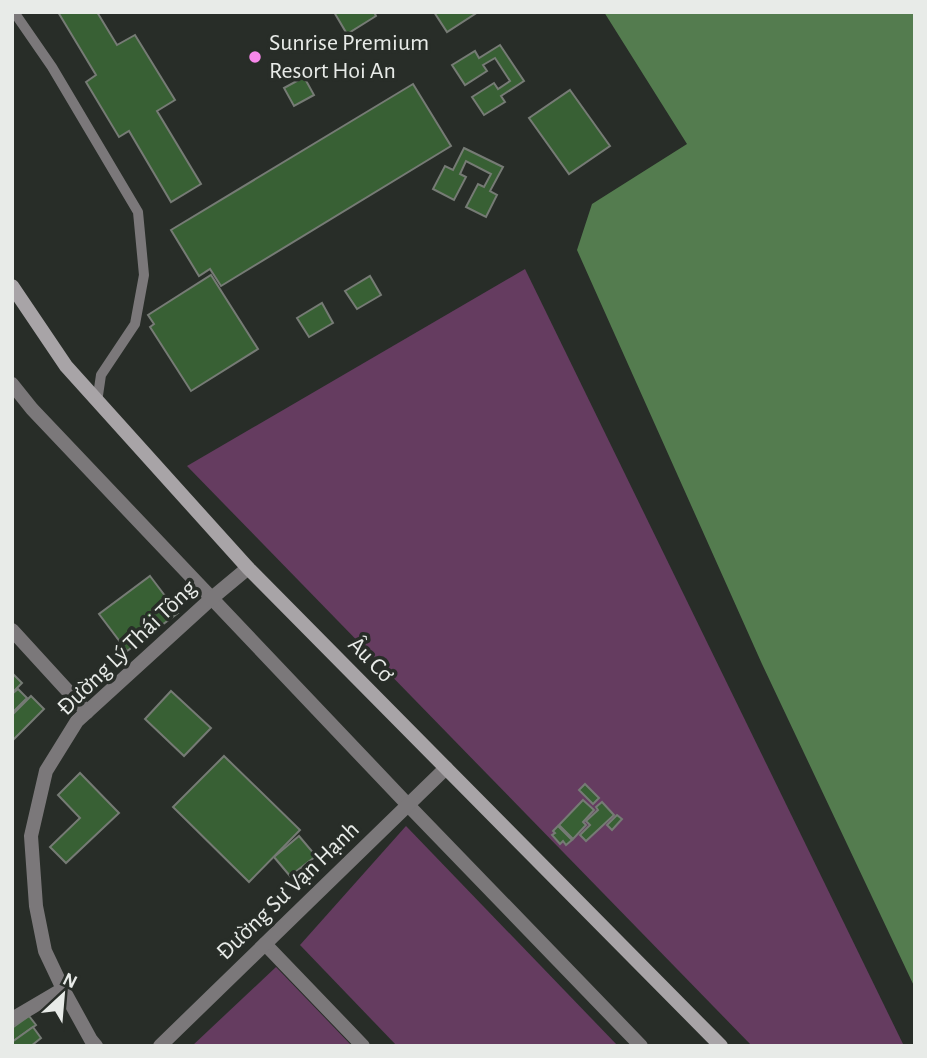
<svg xmlns="http://www.w3.org/2000/svg" width="927" height="1058" font-family="'Alegreya Sans',sans-serif">
<rect width="100%" height="100%" fill="#282d28"/>
<g fill="#653c60">
<path d="M525,269L904,1046H752L187,466Z"/>
<path d="M406,826L618,1046H397L300,945Z"/>
<path d="M276,967L352,1046H192Z"/>
</g>
<path fill="#547c4f" d="M604,12H915V988L762,664L577,250L592,204L687,144Z"/>
<g fill="#386034" stroke="#767b75" stroke-width="2">
<path d="M58,12H97L117,45L135,35L175,100L157,111L201,184L171,202L129,131L119,137L86,82L96,75Z"/>
<path d="M334,12H374L376,16L347,34Z"/>
<path d="M434,12H478L447,32Z"/>
<path d="M500,45L524,81L501,96L505,102L484,115L472,97L494,83L498,89L510,81L495,58L483,65L487,71L465,85L452,65L475,51L479,58Z"/>
<path d="M304,77L314,95L294,106L284,88Z"/>
<path d="M413,84L451,146L221,286L210,269L199,276L171,230Z"/>
<path d="M570,90L610,146L569,174L529,118Z"/>
<path d="M464,148L503,167L490,191L497,195L486,217L466,207L478,184L484,187L491,174L466,161L460,174L466,177L454,200L433,189L445,166L453,170Z"/>
<path d="M211,275L258,349L191,391L150,327L154,324L148,315Z"/>
<path d="M370,276L381,295L357,309L345,291Z"/>
<path d="M322,303L333,323L309,337L297,318Z"/>
<path d="M150,576L178,613L127,651L99,614Z"/>
<path d="M12,673L22,683L12,693Z"/>
<path d="M18,689L27,698L12,713V694Z"/>
<path d="M171,691L211,728L184,756L145,719Z"/>
<path d="M31,696L44,709L12,741V715Z"/>
<path d="M224,756L300,830L249,882L173,807Z"/>
<path d="M80,773L119,813L66,863L50,847L80,818L58,795Z"/>
<path d="M585,784L599,798L593,804L579,790Z"/>
<path d="M583,800L594,810L583,822L586,825L573,839L559,825Z"/>
<path d="M602,802L614,815L586,841L580,835L590,825L586,821L598,810L596,807Z"/>
<path d="M617,815L622,819L612,830L607,825Z"/>
<path d="M558,826L572,840L566,845L563,841L560,844L552,835L555,833L553,831Z"/>
<path d="M299,836L316,856L290,876L274,857Z"/>
<path d="M29,1016L36,1025L12,1042V1028Z"/>
<path d="M33,1027L41,1038L31,1046H12V1042Z"/>
</g>
<g fill="none" stroke-linecap="round" stroke-linejoin="round">
<path stroke="#7b787a" stroke-width="10" d="M14,12L52,67L138,212L144,275L135,324L101,375L97,402"/>
<g stroke="#7b787a" stroke-width="14">
<path d="M12,384L32,409L408,805L641,1046"/>
<path d="M12,630L87,712"/>
<path d="M265,944L363,1046"/>
<path d="M12,1019L63,989"/>
<path d="M96,1046L91,1040L63,989L45,951L36,906L31,836L46,771L77,721L212,598L248,568"/>
<path d="M160,1046L446,768"/>
</g>
<path stroke="#a8a4a7" stroke-width="14" d="M12,286L66,366L248,568L721,1046"/>
</g>
<circle fill="#f888ea" stroke="#282d28" stroke-width="2.5" cx="255" cy="57" r="7"/>
<g text-anchor="middle" dominant-baseline="central" stroke-width="7" stroke-linejoin="round" paint-order="stroke">
<g font-size="24" fill="#e8ebe8" stroke="#282d28" text-anchor="start">
<text x="269" y="43">Sunrise Premium<tspan x="269" dy="28">Resort Hoi An</tspan></text>
</g>
<g font-size="24" fill="#e8ebe8" stroke="#282d28">
<text transform="translate(127 648) rotate(-44)">Đường Lý Thái Tông</text>
<text transform="translate(371 660) rotate(45)">Âu Cơ</text>
<text transform="translate(288 891) rotate(-44)">Đường Sư Vạn Hạnh</text>
</g>
</g>
<rect width="927" height="1058" fill="none" stroke="#e8ebe8" stroke-width="28"/>
<g transform="translate(63 995) rotate(26)" stroke="#282d28" stroke-width="5" paint-order="stroke">
<path d="M0-5L12 26L0 18L-12 26Z" fill="#e8ebe8"/>
<text y="-10" font-size="19" font-weight="bold" text-anchor="middle" fill="#e8ebe8">N</text>
</g>
</svg>
